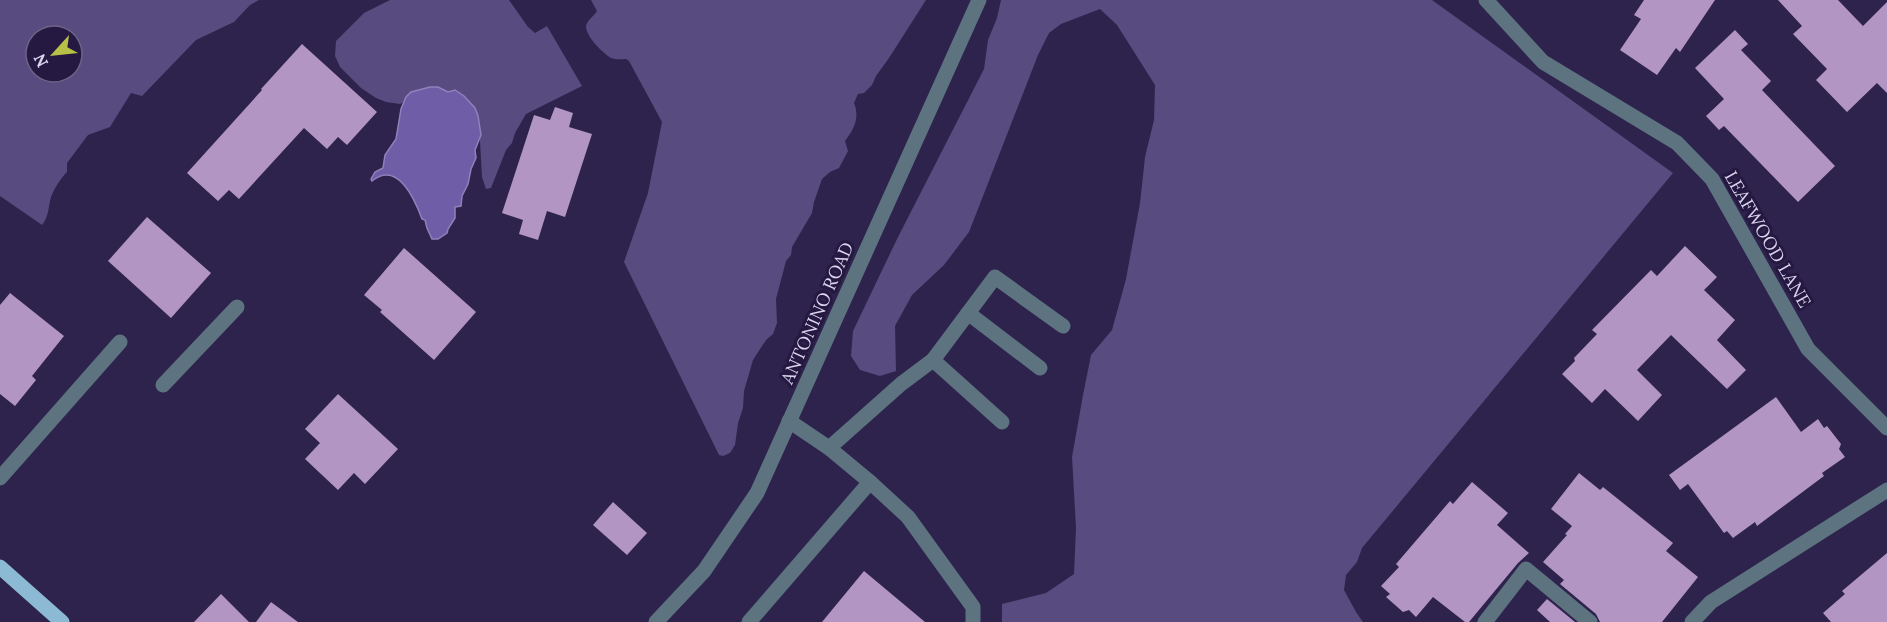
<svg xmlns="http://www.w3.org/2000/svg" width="1887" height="622" font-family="Lora,serif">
<rect width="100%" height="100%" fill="#2e234c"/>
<g fill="#574b7f" fill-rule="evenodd">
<path d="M0,0H259L250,5L234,22L196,40L142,96L131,93L110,127L88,135L67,163V172C60,179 54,189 51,197C48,208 49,216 42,225L0,196ZM36,36H72V72H36Z"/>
<path d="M390,0H509L528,27L535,33L547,26L582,86L526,114L515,133L512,143L506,150L491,188L486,189L482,177L479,124L448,92L438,89L428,90L400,104L386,102L376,98L361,88L340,67L335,56L336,41L364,13Z"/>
<path d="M591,0H926L889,58L876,76L872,85L864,93L858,94L854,103C860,118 854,129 845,141L848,151L839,168L830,172L822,179L814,202L812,213L792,247L791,255L786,261L776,299L777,323L773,334L766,340L753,360L744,391L743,408L738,423L735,445L730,453L723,456L719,455L624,262L648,193L662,122L629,61L626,59C622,59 616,60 611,58C603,53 587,38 586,27C586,21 594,16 597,11Z"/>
<path d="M1001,0H1432L1673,173L1362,548L1357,562L1346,575L1344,590L1356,612L1363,622H1002V604L1046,593L1074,574L1076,528L1072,457L1083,395L1091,355L1112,330L1126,279L1140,203L1145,157L1154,120L1155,85L1117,25L1100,9L1061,24L1049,33L1038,55L969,232L944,265L912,295L895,326L896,371L880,376L860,370L851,356L853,331L898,237L984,69L988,40L997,18Z"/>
</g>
<path fill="#705da8" stroke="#9081bd" stroke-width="1.5" d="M430,87H438L448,92L455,90L464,96L475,108L478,116L481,135L475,150L476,158L471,169L468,184L462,196L461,206L455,207V218L448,229L447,233L438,239H432L427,228L425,220L422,219C415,200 398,160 372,181L371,179L375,172L383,168L385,155L396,139L401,109L406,97L411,92Z"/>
<g fill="#b295c2">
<path d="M1644,0H1715L1680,52L1676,48L1657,75L1620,50L1641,19L1634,15Z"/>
<path d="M1778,0H1838L1863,26L1887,2V93L1877,83L1847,112L1816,80L1827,69L1793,34L1802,26Z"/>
<path d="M1735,30L1748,44L1741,50L1771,81L1762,90L1835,166L1798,202L1724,126L1719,130L1706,116L1724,99L1695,68Z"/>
<path d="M302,44L377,112L347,145L338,137L327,149L304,128L239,199L229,190L218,201L187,173L262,90L261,89Z"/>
<path d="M555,107L573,113L569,127L592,134L565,217L547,211L538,240L519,234L523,220L502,213L534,115L550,120Z"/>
<path d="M147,217L211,273L171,318L108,261Z"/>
<path d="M1685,246L1717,277L1704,290L1735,320L1717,340L1746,370L1727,389L1671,335L1637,370L1662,395L1638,421L1605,389L1592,403L1562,374L1575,361L1574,358L1597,334L1592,330L1651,270L1657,276Z"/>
<path d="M404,248L476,312L434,360L380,312L382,310L364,295Z"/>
<path d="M10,293L64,336L32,376L36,380L15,406L0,394V305Z"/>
<path d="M338,394L398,449L365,484L354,473L338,490L305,459L320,443L305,429Z"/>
<path d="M1776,397L1801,432L1818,419L1824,428L1827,426L1841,444L1839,449L1845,457L1822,473L1824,476L1757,526L1755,522L1733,538L1727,531L1724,533L1688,484L1680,490L1669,475Z"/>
<path d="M1579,473L1600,490L1603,487L1673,543L1666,551L1698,577L1662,622H1600L1596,614L1560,584L1564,580L1543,562L1567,535L1565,534L1572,526L1551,509Z"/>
<path d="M1472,482L1508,513L1497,525L1529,553L1518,563L1469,622H1465L1433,597L1416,617L1409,610L1403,612L1386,597L1390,594L1381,586L1399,567L1396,564L1450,501L1453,504Z"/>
<path d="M613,502L647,533L627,555L593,525Z"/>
<path d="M1887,553V622H1831L1823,613L1845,594L1842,591Z"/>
<path d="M864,571L925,622H822Z"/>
<path d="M221,594L249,622H194Z"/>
<path d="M1547,599L1575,622H1550L1537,610Z"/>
<path d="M271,602L298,622H256Z"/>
</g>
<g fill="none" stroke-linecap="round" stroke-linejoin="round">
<g stroke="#5d7380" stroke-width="15">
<path d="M1486,0L1543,62L1677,143L1712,179L1808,349L1887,428"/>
<path d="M968,313L1040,368"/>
<path d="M933,360L1002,422"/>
<path d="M163,385L237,307"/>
<path d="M829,448L901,384L933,360L995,277L1063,326"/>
<path d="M0,478L120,342"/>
<path d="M870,482L908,517L973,607V622"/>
<path d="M656,622L704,571L757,493L979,0"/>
<path d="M749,622L870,482L829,448L789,421"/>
<path d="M1485,622L1526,569L1590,622"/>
<path d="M1692,622L1711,602L1887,490"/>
</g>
<path stroke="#8cbad5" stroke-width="15" d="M0,567L62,622"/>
</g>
<g text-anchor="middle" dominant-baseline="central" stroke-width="6" stroke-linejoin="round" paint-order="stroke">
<g font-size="18" fill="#d9d4ef" stroke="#251941">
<text transform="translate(1768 239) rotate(60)">LEAFWOOD LANE</text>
<text transform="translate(817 313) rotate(-66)">ANTONINO ROAD</text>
</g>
</g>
<g transform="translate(54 54) rotate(243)"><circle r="28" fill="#251941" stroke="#6d6487" stroke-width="1.5"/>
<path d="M0-4.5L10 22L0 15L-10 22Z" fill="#b7c148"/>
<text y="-9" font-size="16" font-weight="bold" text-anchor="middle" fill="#d9d4ef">N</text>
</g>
</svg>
